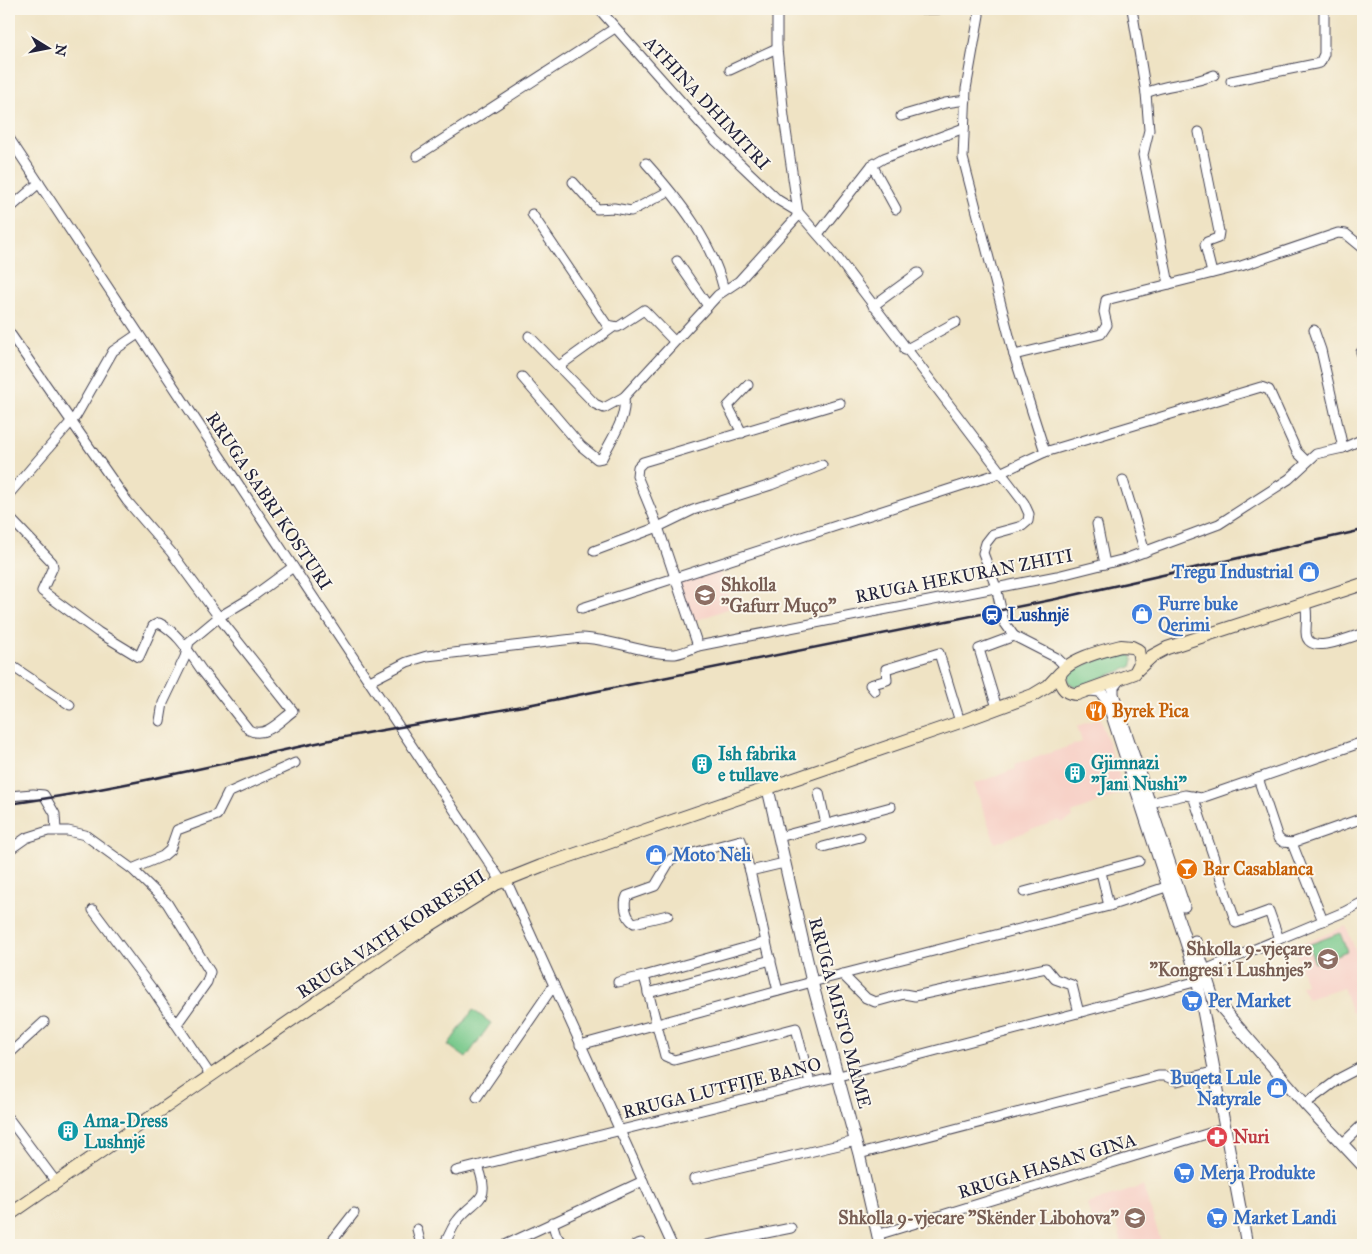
<svg xmlns="http://www.w3.org/2000/svg" width="1372" height="1254" font-family="'IM FELL Great Primer',serif">
<rect width="100%" height="100%" fill="#fbf7ec"/>
<filter id="ink" filterUnits="userSpaceOnUse"><feTurbulence type="fractalNoise" baseFrequency=".02" numOctaves="2"/><feDisplacementMap in="SourceGraphic" scale="10" xChannelSelector="R" yChannelSelector="G"/><feConvolveMatrix kernelMatrix="1 2 1 2 8 2 1 2 1" color-interpolation-filters="sRGB"/></filter>
<filter id="wash" filterUnits="userSpaceOnUse"><feTurbulence type="fractalNoise" baseFrequency=".0096" numOctaves="4" result="noise"/><feDisplacementMap in="SourceGraphic" scale="20" xChannelSelector="R" yChannelSelector="G"/><feGaussianBlur stdDeviation="1.12" result="paint"/><feColorMatrix in="noise" values="0 0 0 0 0 0 0 0 0 0 0 0 0 0 0 0 0 1.4 0 .05"/><feComposite in="paint" operator="in"/></filter>
<g filter="url(#wash)">
<rect width="100%" height="100%" fill="#efe3c4"/>
<g fill="#f7d1c7">
<path d="M718,569L733,607L692,622L678,583Z"/>
<path d="M1100,718L1125,792L1072,813L1073,818L1061,823L1059,820L995,843L974,784L1015,769L1014,765L1082,742L1077,726Z"/>
<path d="M1346,926L1363,970V1010L1352,1013L1343,987L1308,999L1301,986L1306,984L1294,947Z"/>
<path d="M1143,1186L1162,1245L1173,1241L1174,1245H1122L1115,1215L1092,1222L1087,1204Z"/>
</g>
<g fill="#76c789" stroke="#4c7462">
<path d="M1120,652L1131,654L1133,660L1131,667L1077,687L1069,683L1068,675L1073,669Z"/>
<path d="M1340,933L1347,951L1315,963L1308,945Z"/>
<path d="M473,1010L491,1023L466,1058L448,1045Z"/>
</g>
</g>
<g filter="url(#ink)">
<g fill="none" stroke-linecap="round" stroke-linejoin="round">
<g stroke="#413f50" stroke-width="11">
<g id="minor">
<path d="M777,9V48L784,117L798,212L833,252L1024,503L1029,514L1028,521L1022,526L993,534L986,543L983,553L996,587L1004,622L1014,636"/>
<path d="M919,9H938"/>
<path d="M977,9L979,15L966,89L963,158L1014,355L1045,452"/>
<path d="M1132,9L1146,93L1149,130L1143,155L1169,284"/>
<path d="M730,70L777,48"/>
<path d="M1231,81L1320,63L1324,54V9"/>
<path d="M1146,93C1168,83 1192,85 1214,75"/>
<path d="M901,116L945,103L966,100"/>
<path d="M1199,132L1219,232L1218,238L1207,242L1205,245L1212,273"/>
<path d="M9,138L502,882"/>
<path d="M417,156L615,28"/>
<path d="M646,163C679,200 712,241 724,290"/>
<path d="M872,165L896,209"/>
<path d="M573,182L597,209L614,208L631,211L669,191"/>
<path d="M9,209L39,183"/>
<path d="M532,214L607,325L618,327L644,310L674,341"/>
<path d="M818,234L872,165L884,158L964,128"/>
<path d="M677,261L708,306"/>
<path d="M873,306L918,273"/>
<path d="M1314,330L1321,350L1343,448"/>
<path d="M9,332L127,501L171,552L221,620L293,711C281,720 265,739 249,730C234,711 218,691 203,672C190,654 179,633 159,623L153,626L139,657L98,632L42,591L53,567L52,562L9,517"/>
<path d="M529,336L595,404L604,408L624,397L718,295L739,281L796,218L798,212L778,200L716,141L599,9"/>
<path d="M905,350L956,322"/>
<path d="M1361,352L1363,357"/>
<path d="M1014,355L1101,334L1107,325L1104,312L1106,300L1241,266L1338,233L1346,234L1363,248"/>
<path d="M562,364L612,328"/>
<path d="M522,377L581,446L597,459L602,458C612,438 627,418 624,397"/>
<path d="M742,433L728,406L748,385"/>
<path d="M1123,480L1145,552"/>
<path d="M9,494L76,416L113,351L138,334"/>
<path d="M1097,524L1105,564"/>
<path d="M594,551L658,527L693,510L771,485L822,465"/>
<path d="M1305,603C1308,614 1306,621 1306,632C1306,656 1345,639 1358,635L1363,636"/>
<path d="M582,608L1000,473L1045,452L1261,387L1269,390L1297,452L1306,461"/>
<path d="M698,646L658,527L637,476L638,467L643,462L840,403"/>
<path d="M9,664L70,705"/>
<path d="M370,681L407,662L427,656L582,638C613,639 647,655 675,654C683,653 691,649 698,646L1057,576L1125,559L1219,524L1289,479L1316,454L1343,448L1363,439"/>
<path d="M875,691L870,685L887,680L886,669L939,653L960,722"/>
<path d="M997,708L979,649L1014,636L1057,658L1066,667"/>
<path d="M160,721L163,703L185,657L189,642L219,617L249,599L293,567"/>
<path d="M1258,778L1278,838L1283,842L1292,843"/>
<path d="M819,793L826,824"/>
<path d="M9,796L33,794L44,795L55,814L56,830"/>
<path d="M1193,796L1236,923L1269,911L1279,939"/>
<path d="M1150,803L1185,795L1201,798L1363,742"/>
<path d="M779,837L891,807"/>
<path d="M823,847L860,837"/>
<path d="M9,850L26,838L48,831H68L85,835L132,869L167,903L210,972L207,982L177,1024"/>
<path d="M784,863L750,871L766,942L644,976L665,1056L674,1060L796,1028L810,1083"/>
<path d="M132,869L163,856L170,850L177,830L217,815L228,793L295,763"/>
<path d="M1101,872L1109,906"/>
<path d="M506,880L672,1245"/>
<path d="M1024,892L1139,861"/>
<path d="M93,910L153,990L211,1076"/>
<path d="M668,915L634,923C626,918 623,904 627,896L655,886L671,859L741,840L750,871"/>
<path d="M1323,921L1292,843L1363,818"/>
<path d="M766,942L778,991"/>
<path d="M1200,972L1344,912L1363,902"/>
<path d="M842,974L866,998L875,1002L904,994L915,996L1046,968L1055,979L1072,985L1079,1013"/>
<path d="M618,982L644,976"/>
<path d="M648,993L771,960"/>
<path d="M580,1045L812,982L1109,906L1169,886"/>
<path d="M9,1054L44,1022"/>
<path d="M477,1097L554,985"/>
<path d="M1305,1104L1340,1078L1363,1066"/>
<path d="M9,1119L56,1182"/>
<path d="M1342,1144L1363,1124"/>
<path d="M859,1154L1158,1076H1165L1177,1081L1216,1071"/>
<path d="M456,1171L839,1076L1202,980"/>
<path d="M694,1179L856,1141"/>
<path d="M552,1222L556,1235L563,1245"/>
<path d="M417,1229L421,1245"/>
<path d="M877,1235L1226,1128"/>
<path d="M329,1245L354,1213"/>
<path d="M443,1245C449,1238 451,1228 457,1221C476,1196 492,1204 478,1166"/>
<path d="M505,1245L643,1181"/>
<path d="M635,1245L641,1243"/>
<path d="M707,1245L791,1228"/>
</g>
</g>
<g stroke="#413f50" stroke-width="13">
<g id="tertiary">
<path d="M1119,679L1113,687V694L1184,906"/>
<path d="M1089,690L1100,691L1107,700L1196,973L1247,1245"/>
<path d="M768,789L812,982L859,1154L880,1245"/>
<path d="M1195,941L1213,998L1305,1104L1363,1166"/>
</g>
</g>
<g stroke="#413f50" stroke-width="14">
<g id="secondary">
<path d="M1121,646L1132,647L1138,650L1140,663L1135,673L1077,694C1066,694 1061,688 1059,677C1064,660 1105,650 1121,646Z"/>
<path d="M1138,669L1152,656L1167,648L1363,584"/>
<path d="M9,1215L419,932L496,884L541,866L960,722L1033,695L1048,686L1060,673"/>
</g>
</g>
<use href="#minor" stroke="#fff" stroke-width="9"/>
<use href="#tertiary" stroke="#fff" stroke-width="11"/>
<use href="#secondary" stroke="#f7e9c3" stroke-width="12"/>
<path stroke="#22223b" stroke-width="2.5" d="M9,804C118,789 227,762 335,739C404,725 474,716 543,702L1056,599L1363,530"/>
</g>
</g>
<defs>
<g id="shop-disc" transform="scale(1.125)"><circle r="9.5" fill="#3f7fe0" stroke="#fbf7ec"/><path d="M-5-2.5h2.3a2.7 3.5 0 0 1 5.4 0H5L5.5 6h-11ZM-1.5-2.5h3a1.5 2.3 0 0 0-3 0Z" fill="#fff"/></g>
<g id="school-disc" transform="scale(1.125)"><circle r="9.5" fill="#8d6e63" stroke="#fbf7ec"/><path d="M0-5L7-2L0 1L-7-2ZM-4 1L0 2.5L4 1V4Q0 6-4 4Z" fill="#fff"/></g>
<g id="station-disc" transform="scale(1.125)"><circle r="9.5" fill="#1a4fb4" stroke="#fbf7ec"/><path d="M-3-6H3Q5-6 5-4V2Q5 4 3 4L4.5 6H3L1.5 4h-3L-3 6H-4.5L-3 4Q-5 4-5 2V-4Q-5-6-3-6ZM-3.5-4v3h7v-3ZM-3.5 1v1.5H-2V1ZM2 1v1.5H3.5V1Z" fill="#fff"/></g>
<g id="restaurant-disc" transform="scale(1.125)"><circle r="9.5" fill="#e8710a" stroke="#fbf7ec"/><path d="M-5-6h1v4h1v-4h1v4h1v-4h1v5L-1.5 .5V6h-2V.5L-5-1ZM5-6V6H3V1.5H1.5Q1.5-4 5-6Z" fill="#fff"/></g>
<g id="building-disc" transform="scale(1.125)"><circle r="9.5" fill="#0f9aa8" stroke="#fbf7ec"/><path d="M-4-6H4V6H1V3H-1V6H-4ZM-2.5-4.3h1.7v1.8h-1.7ZM.8-4.3h1.7v1.8H.8ZM-2.5-1h1.7V.8h-1.7ZM.8-1h1.7V.8H.8Z" fill="#fff"/></g>
<g id="bar-disc" transform="scale(1.125)"><circle r="9.5" fill="#e8710a" stroke="#fbf7ec"/><path d="M-6-5H6L.8 .8V4.5H3.5V6h-7V4.5H-.8V.8Z" fill="#fff"/></g>
<g id="supermarket-disc" transform="scale(1.125)"><circle r="9.5" fill="#3f7fe0" stroke="#fbf7ec"/><path d="M-6-5.5h2.5l.6 2H6L4.5 2H-2.5L-4.4-4H-6ZM-1.5 3.2a1.3 1.3 0 1 0 .1 0ZM3 3.2a1.3 1.3 0 1 0 .1 0Z" fill="#fff"/></g>
<g id="pharmacy-disc" transform="scale(1.125)"><circle r="9.5" fill="#e0444e" stroke="#fbf7ec"/><path d="M-2-6h4v4h4v4h-4v4h-4v-4h-4v-4h4Z" fill="#fff"/></g>
</defs>
<g fill-rule="evenodd">
<use href="#shop-disc" x="1309" y="572"/>
<use href="#school-disc" x="705" y="595"/>
<use href="#shop-disc" x="1142" y="614"/>
<use href="#station-disc" x="992" y="615"/>
<use href="#restaurant-disc" x="1096" y="711"/>
<use href="#building-disc" x="702" y="764"/>
<use href="#building-disc" x="1075" y="773"/>
<use href="#shop-disc" x="656" y="855"/>
<use href="#bar-disc" x="1187" y="869"/>
<use href="#school-disc" x="1328" y="959"/>
<use href="#supermarket-disc" x="1192" y="1001"/>
<use href="#shop-disc" x="1277" y="1088"/>
<use href="#building-disc" x="68" y="1131"/>
<use href="#pharmacy-disc" x="1217" y="1137"/>
<use href="#supermarket-disc" x="1184" y="1173"/>
<use href="#school-disc" x="1135" y="1218"/>
<use href="#supermarket-disc" x="1217" y="1218"/>
</g>
<g text-anchor="middle" dominant-baseline="central" stroke-width="4" stroke-linejoin="round" paint-order="stroke">
<g font-size="18" fill="#22223b" stroke="#fbf7ec">
<text transform="translate(707 103) rotate(47)">ATHINA DHIMITRI</text>
<text transform="translate(269 501) rotate(56)">RRUGA SABRI KOSTURI</text>
<text transform="translate(964 576) rotate(-11)">RRUGA HEKURAN ZHITI</text>
<text transform="translate(391 934) rotate(-33)">RRUGA VATH KORRESHI</text>
<text transform="translate(840 1013) rotate(75)">RRUGA MISTO MAME</text>
<text transform="translate(722 1088) rotate(-14)">RRUGA LUTFIJE BANO</text>
<text transform="translate(1047 1166) rotate(-17)">RRUGA HASAN GINA</text>
</g>
<g font-size="18" font-weight="bold" fill="#366cbe" stroke="#fbf7ec" text-anchor="start">
<text x="1293" y="572" text-anchor="end">Tregu Industrial</text>
<text x="1158" y="604">Furre buke<tspan x="1158" dy="21">Qerimi</tspan></text>
<text x="672" y="855">Moto Neli</text>
<text x="1208" y="1001">Per Market</text>
<text x="1261" y="1078" text-anchor="end">Buqeta Lule<tspan x="1261" dy="21">Natyrale</tspan></text>
<text x="1200" y="1173">Merja Produkte</text>
<text x="1233" y="1218">Market Landi</text>
</g>
<g font-size="18" font-weight="bold" fill="#785e54" stroke="#fbf7ec" text-anchor="end">
<text x="721" y="585" text-anchor="start">Shkolla<tspan x="721" dy="21">"Gafurr Muço"</tspan></text>
<text x="1312" y="949">Shkolla 9-vjeçare<tspan x="1312" dy="21">"Kongresi i Lushnjes"</tspan></text>
<text x="1119" y="1218">Shkolla 9-vjecare "Skënder Libohova"</text>
</g>
<g font-size="18" font-weight="bold" fill="#164399" stroke="#fbf7ec" text-anchor="start">
<text x="1008" y="615">Lushnjë</text>
</g>
<g font-size="18" font-weight="bold" fill="#c56008" stroke="#fbf7ec" text-anchor="start">
<text x="1112" y="711">Byrek Pica</text>
<text x="1203" y="869">Bar Casablanca</text>
</g>
<g font-size="18" font-weight="bold" fill="#0d838f" stroke="#fbf7ec" text-anchor="start">
<text x="718" y="754">Ish fabrika<tspan x="718" dy="21">e tullave</tspan></text>
<text x="1091" y="763">Gjimnazi<tspan x="1091" dy="21">"Jani Nushi"</tspan></text>
<text x="84" y="1121">Ama-Dress<tspan x="84" dy="21">Lushnjë</tspan></text>
</g>
<g font-size="18" font-weight="bold" fill="#be3a42" stroke="#fbf7ec" text-anchor="start">
<text x="1233" y="1137">Nuri</text>
</g>
</g>
<rect width="1372" height="1254" fill="none" stroke="#fbf7ec" stroke-width="30"/>
<g transform="translate(48 48) rotate(100)" stroke="#fbf7ec" stroke-width="4" paint-order="stroke">
<path d="M0-4L9 19L0 12L-9 19Z" fill="#22223b"/>
<text y="-8" font-size="14" font-weight="bold" text-anchor="middle" fill="#22223b">N</text>
</g>
</svg>
